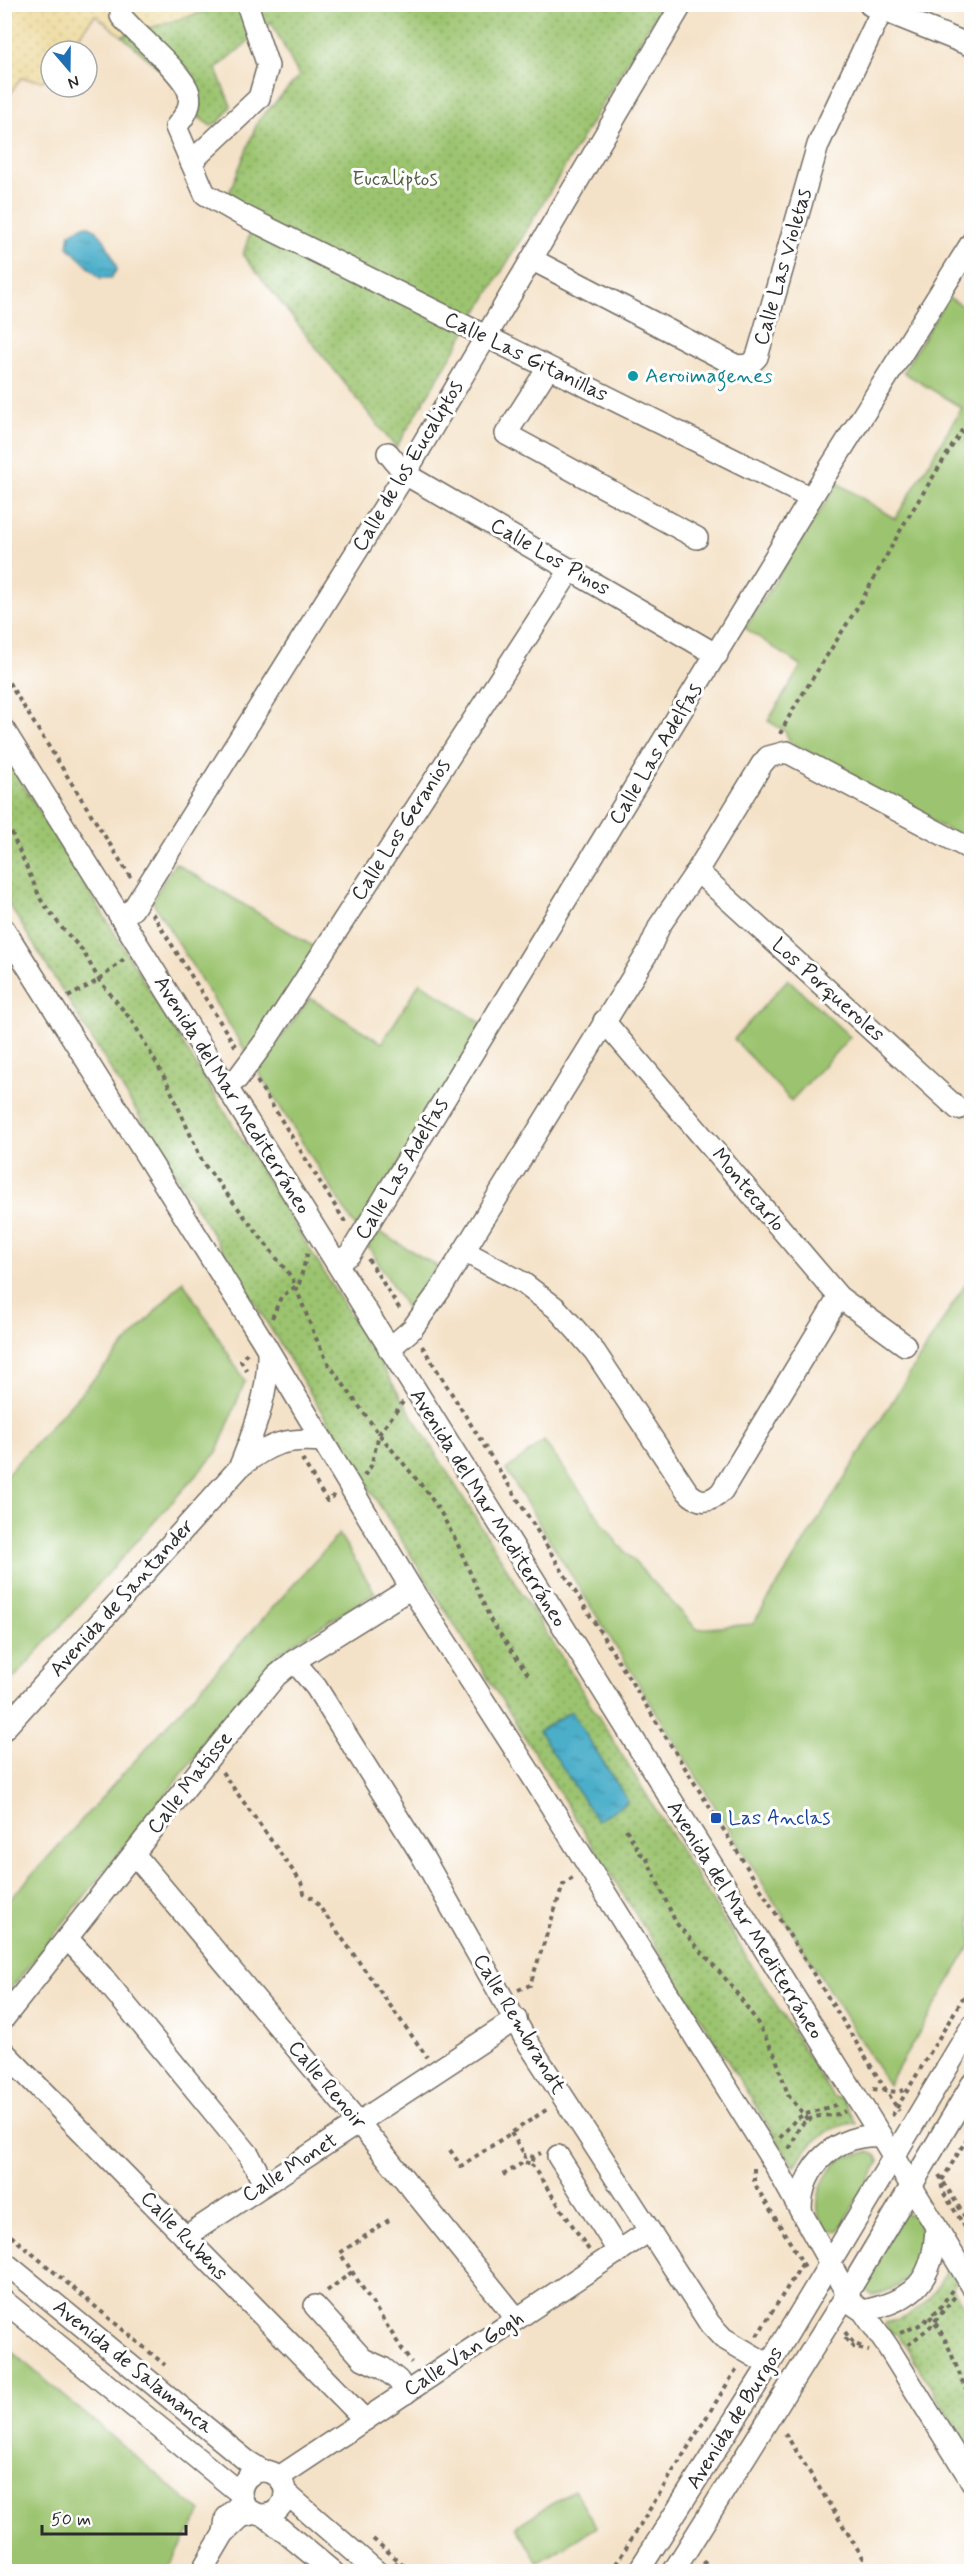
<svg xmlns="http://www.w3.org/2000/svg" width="976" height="2576" font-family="Mynerve,sans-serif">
<defs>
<pattern id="sand-dots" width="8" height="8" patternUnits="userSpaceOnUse" patternTransform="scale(1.5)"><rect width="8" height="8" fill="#eeda9e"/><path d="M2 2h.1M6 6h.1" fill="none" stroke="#cb8" stroke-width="1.8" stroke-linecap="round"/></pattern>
<pattern id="park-dots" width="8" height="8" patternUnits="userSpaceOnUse" patternTransform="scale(1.5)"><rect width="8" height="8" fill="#9cc46f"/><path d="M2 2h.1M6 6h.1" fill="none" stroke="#7f9f5b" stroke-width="1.8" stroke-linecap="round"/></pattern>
<pattern id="water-ripples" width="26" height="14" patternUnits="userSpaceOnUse" patternTransform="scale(1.5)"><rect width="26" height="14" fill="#4bafca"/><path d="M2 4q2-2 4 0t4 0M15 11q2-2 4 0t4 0" fill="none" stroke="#3f8fa4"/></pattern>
</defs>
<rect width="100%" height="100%" fill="#fff"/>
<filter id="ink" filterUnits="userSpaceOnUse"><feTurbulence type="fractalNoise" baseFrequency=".0167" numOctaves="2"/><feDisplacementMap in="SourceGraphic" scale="12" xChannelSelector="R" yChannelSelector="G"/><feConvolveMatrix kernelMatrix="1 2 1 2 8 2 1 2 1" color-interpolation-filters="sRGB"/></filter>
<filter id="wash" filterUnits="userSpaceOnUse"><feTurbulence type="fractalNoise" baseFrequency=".008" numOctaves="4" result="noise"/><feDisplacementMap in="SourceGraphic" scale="24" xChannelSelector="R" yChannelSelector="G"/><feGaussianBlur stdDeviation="1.35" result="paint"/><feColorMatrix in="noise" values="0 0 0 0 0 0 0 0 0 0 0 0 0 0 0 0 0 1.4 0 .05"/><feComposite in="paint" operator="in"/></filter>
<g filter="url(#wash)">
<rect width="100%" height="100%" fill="#f4e2c8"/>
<g fill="#9cc46f" stroke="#64784d" stroke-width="1.5">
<path d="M948,297L971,311V843L790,742L785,731L768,721L801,666L745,628L838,483L895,519L962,408L903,372Z"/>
<path d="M175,863L316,948L248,1055L152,901Z"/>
<path d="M788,979L850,1037L791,1101L734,1039Z"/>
<path d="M420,982L484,1025L358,1231L257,1070L310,998L382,1043Z"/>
<path d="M378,1231L437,1266L408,1311L368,1246Z"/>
<path d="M183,1281L245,1381L217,1452L5,1688V1476Z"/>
<path d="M965,1285L972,1288L971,1945L888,2085L506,1470L544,1441L618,1544L697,1629L753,1624Z"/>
<path d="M339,1534L375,1593L278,1653L5,1996V1905Z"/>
<path d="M867,2152C874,2153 878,2155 879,2162L839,2230L828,2232C807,2211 821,2171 844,2158C851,2155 859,2154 867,2152Z"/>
<path d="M904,2213L914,2215C936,2248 908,2291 872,2295L865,2289L864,2282Z"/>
<path d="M5,2346L201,2512L167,2571H5Z"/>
<path d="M574,2490L596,2527L538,2563L516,2526Z"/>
</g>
<path fill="url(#sand-dots)" stroke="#8c8264" stroke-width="1.5" d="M5,5H221L217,8L122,36L95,15L67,51H51V71L43,81L21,78L5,101Z"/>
<g fill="url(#park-dots)" stroke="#64784d" stroke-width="1.5">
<path d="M659,4L661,6L396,448L243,255L255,216L226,201L258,121L299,76L271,22L216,69L231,106L220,121L211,126L198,117L200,104L122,36L217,8L221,5Z"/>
<path d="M4,754L833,2097L843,2099L856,2123C830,2124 806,2145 794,2167L362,1477L5,898Z"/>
<path d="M947,2267L955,2281L953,2289L971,2318V2452L898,2334L890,2333L885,2323C915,2316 937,2297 947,2267Z"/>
</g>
<g fill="url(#water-ripples)" stroke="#3b6d7a" stroke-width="1.5">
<path d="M86,225C103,229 111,253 117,269L111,278H100L68,247L70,233Z"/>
<path d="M571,1711L628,1801L597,1821L539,1731Z"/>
</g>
</g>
<g filter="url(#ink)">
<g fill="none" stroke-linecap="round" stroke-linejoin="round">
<g stroke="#716b62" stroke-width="24">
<g id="minor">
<path d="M121,4V16C136,35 184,73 189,93C192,107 184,117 176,127L205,194L242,215L811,498"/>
<path d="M870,5L972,46"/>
<path d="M191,162L259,98L268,66L247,4"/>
<path d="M533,260L737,366L749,365L757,357L818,145L882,10"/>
<path d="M548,368L506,434L697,538"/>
<path d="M388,453L405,474L717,655"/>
<path d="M4,730L881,2136L972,2286"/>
<path d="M697,871L958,1109"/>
<path d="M121,918L133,909L405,474L682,4"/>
<path d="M4,929L261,1338L411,1588L534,1779L775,2165L847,2294L854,2305L863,2311L888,2347L972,2482"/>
<path d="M604,1021L839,1297L905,1345"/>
<path d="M225,1086L237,1079L266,1040L571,569"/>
<path d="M464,1251L523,1283L556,1308L576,1330L595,1352L687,1491C698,1504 711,1503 722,1491L839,1297"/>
<path d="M337,1263L350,1254L811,498L972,242"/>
<path d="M389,1349L412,1329L440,1290L648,952L660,925L697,871L762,764L768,757L787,752L972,850"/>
<path d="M240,1466C255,1429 269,1392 268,1351"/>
<path d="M294,1661L316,1687L424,1859L525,2038L710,2324L723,2338L769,2365"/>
<path d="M4,1729L240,1467C270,1443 285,1438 323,1441"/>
<path d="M134,1854L359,2123L517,2319"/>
<path d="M67,1938L102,1976L249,2155L264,2184"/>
<path d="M4,2018L209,1758L276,1676L294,1661L411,1588"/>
<path d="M4,2052L365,2420"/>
<path d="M558,2156L619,2252"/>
<path d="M801,2210C801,2165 838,2133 881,2136"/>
<path d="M185,2237L516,2019"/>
<path d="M4,2262L247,2461L263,2471"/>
<path d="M4,2301L241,2494"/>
<path d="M315,2306L363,2359L383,2368L398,2380L406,2393"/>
<path d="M863,2311C915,2300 934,2280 936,2227"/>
<circle cx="263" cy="2493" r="22"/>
<path d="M279,2477L649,2231"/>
<path d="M286,2493L377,2572"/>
<path d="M243,2501L226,2518L224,2533L241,2517L255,2513"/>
<path d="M264,2515L333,2572"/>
<path d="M201,2572L224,2533"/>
<path d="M638,2572L769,2365L972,2026"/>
<path d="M673,2572L847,2294L972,2084"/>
</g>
</g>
<g stroke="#716b62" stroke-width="4" stroke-dasharray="4.5 4.5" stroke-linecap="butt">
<path d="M4,675L131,878"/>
<path d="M780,734L792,711L862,600L904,524L962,430L972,420"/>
<path d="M4,816L41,900L62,928L83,951L99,980L133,1022L167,1082L203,1163L292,1278L315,1336L328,1363L379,1434L427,1492L441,1513L458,1545L491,1621L530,1677"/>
<path d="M4,904L9,911"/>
<path d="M152,913L237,1049"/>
<path d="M68,997L99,980L124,959"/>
<path d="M257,1081L347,1225"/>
<path d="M368,1259L401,1311"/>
<path d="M272,1318L281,1297L299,1284L308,1251"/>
<path d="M422,1346L899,2111"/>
<path d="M247,1353L241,1361L247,1371"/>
<path d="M302,1459L327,1501L335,1495"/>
<path d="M364,1476L371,1466L379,1434L403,1402"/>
<path d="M222,1772L301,1882L304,1893L314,1899L427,2057"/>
<path d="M626,1829L640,1853L646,1857L676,1923L731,1985L756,2020L775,2055L788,2095L808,2120C794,2127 797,2141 787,2151"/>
<path d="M518,1990L530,1985L563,1885L573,1878"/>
<path d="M873,2089L898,2092L907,2089"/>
<path d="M892,2116L972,1983"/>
<path d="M808,2120C820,2113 834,2118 845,2111"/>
<path d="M972,2130L941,2182L943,2192L972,2238"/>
<path d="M511,2133L525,2155"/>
<path d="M780,2138L795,2120L803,2115L839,2104"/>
<path d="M450,2150L461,2166L549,2108"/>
<path d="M533,2157L531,2164L524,2162L525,2155L533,2157L541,2153"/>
<path d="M531,2164L589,2250"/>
<path d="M754,2168V2180L757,2188L805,2267"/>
<path d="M503,2175L524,2162"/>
<path d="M939,2175L972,2228"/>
<path d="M389,2220L340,2253L411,2363"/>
<path d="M4,2230L165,2365"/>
<path d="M952,2290L938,2311L929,2316C951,2339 954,2371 972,2398"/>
<path d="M327,2291L352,2272"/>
<path d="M845,2332L854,2344L863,2347"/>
<path d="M900,2333L924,2323L929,2316"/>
<path d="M757,2336L804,2261"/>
<path d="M845,2338L853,2347L869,2351"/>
<path d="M908,2345L931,2326L956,2295"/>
<path d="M785,2433L872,2572"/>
<path d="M373,2539L412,2572"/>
<path d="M395,2562L406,2572"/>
<path d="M611,2572L737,2368"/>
<path d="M699,2572L708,2557"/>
</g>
<use href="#minor" stroke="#fff" stroke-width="21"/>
</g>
</g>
<circle fill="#0f9aa8" stroke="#fff" stroke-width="2" cx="633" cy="376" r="6"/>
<rect fill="#1a4fb4" stroke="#fff" stroke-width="2" x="710" y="1812" width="12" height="12" rx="3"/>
<g text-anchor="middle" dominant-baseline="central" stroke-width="6" stroke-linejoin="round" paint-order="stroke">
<g font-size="21" fill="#536143" stroke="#fff">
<text x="395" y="179">Eucaliptos</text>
</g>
<g font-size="21" fill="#2b2b2b" stroke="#fff">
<text transform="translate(783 267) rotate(-74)">Calle Las Violetas</text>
<text transform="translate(526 357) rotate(26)">Calle Las Gitanillas</text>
<text transform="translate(408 466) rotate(-59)">Calle de los Eucaliptos</text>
<text transform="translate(550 557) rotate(30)">Calle Los Pinos</text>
<text transform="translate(656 754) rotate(-59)">Calle Las Adelfas</text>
<text transform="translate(401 830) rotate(-57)">Calle Los Geranios</text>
<text transform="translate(828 990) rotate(42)">Los Porqueroles</text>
<text transform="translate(232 1095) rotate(58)">Avenida del Mar Mediterráneo</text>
<text transform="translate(402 1169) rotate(-59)">Calle Las Adelfas</text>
<text transform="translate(748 1190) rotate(50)">Montecarlo</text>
<text transform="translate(488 1508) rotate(58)">Avenida del Mar Mediterráneo</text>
<text transform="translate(122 1598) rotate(-48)">Avenida de Santander</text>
<text transform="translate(190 1783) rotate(-52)">Calle Matisse</text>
<text transform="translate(745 1920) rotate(58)">Avenida del Mar Mediterráneo</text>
<text transform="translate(519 2024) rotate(59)">Calle Rembrandt</text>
<text transform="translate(327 2085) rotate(50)">Calle Renoir</text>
<text transform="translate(290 2168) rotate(-33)">Calle Monet</text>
<text transform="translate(184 2236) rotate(46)">Calle Rubens</text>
<text transform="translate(464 2354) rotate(-33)">Calle Van Gogh</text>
<text transform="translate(133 2367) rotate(39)">Avenida de Salamanca</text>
<text transform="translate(735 2418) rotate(-58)">Avenida de Burgos</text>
</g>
<g font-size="21" fill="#0d838f" stroke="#fff" text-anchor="start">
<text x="645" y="376">Aeroimagenes</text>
</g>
<g font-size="21" fill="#164399" stroke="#fff" text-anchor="start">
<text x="728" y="1818">Las Anclas</text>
</g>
</g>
<rect width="976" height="2576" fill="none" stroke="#fff" stroke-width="24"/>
<g transform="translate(69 69) rotate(160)"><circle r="28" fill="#ffffff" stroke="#aaaaaa" stroke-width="1.5"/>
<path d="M0-4.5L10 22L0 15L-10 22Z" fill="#1f6fb2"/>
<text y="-9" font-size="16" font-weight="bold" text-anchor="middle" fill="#2b2b2b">N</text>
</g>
<path d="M42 2525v9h144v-9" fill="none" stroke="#2b2b2b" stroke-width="3"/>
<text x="51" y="2525" font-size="18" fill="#2b2b2b" stroke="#ffffff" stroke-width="4.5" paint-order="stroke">50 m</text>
</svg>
